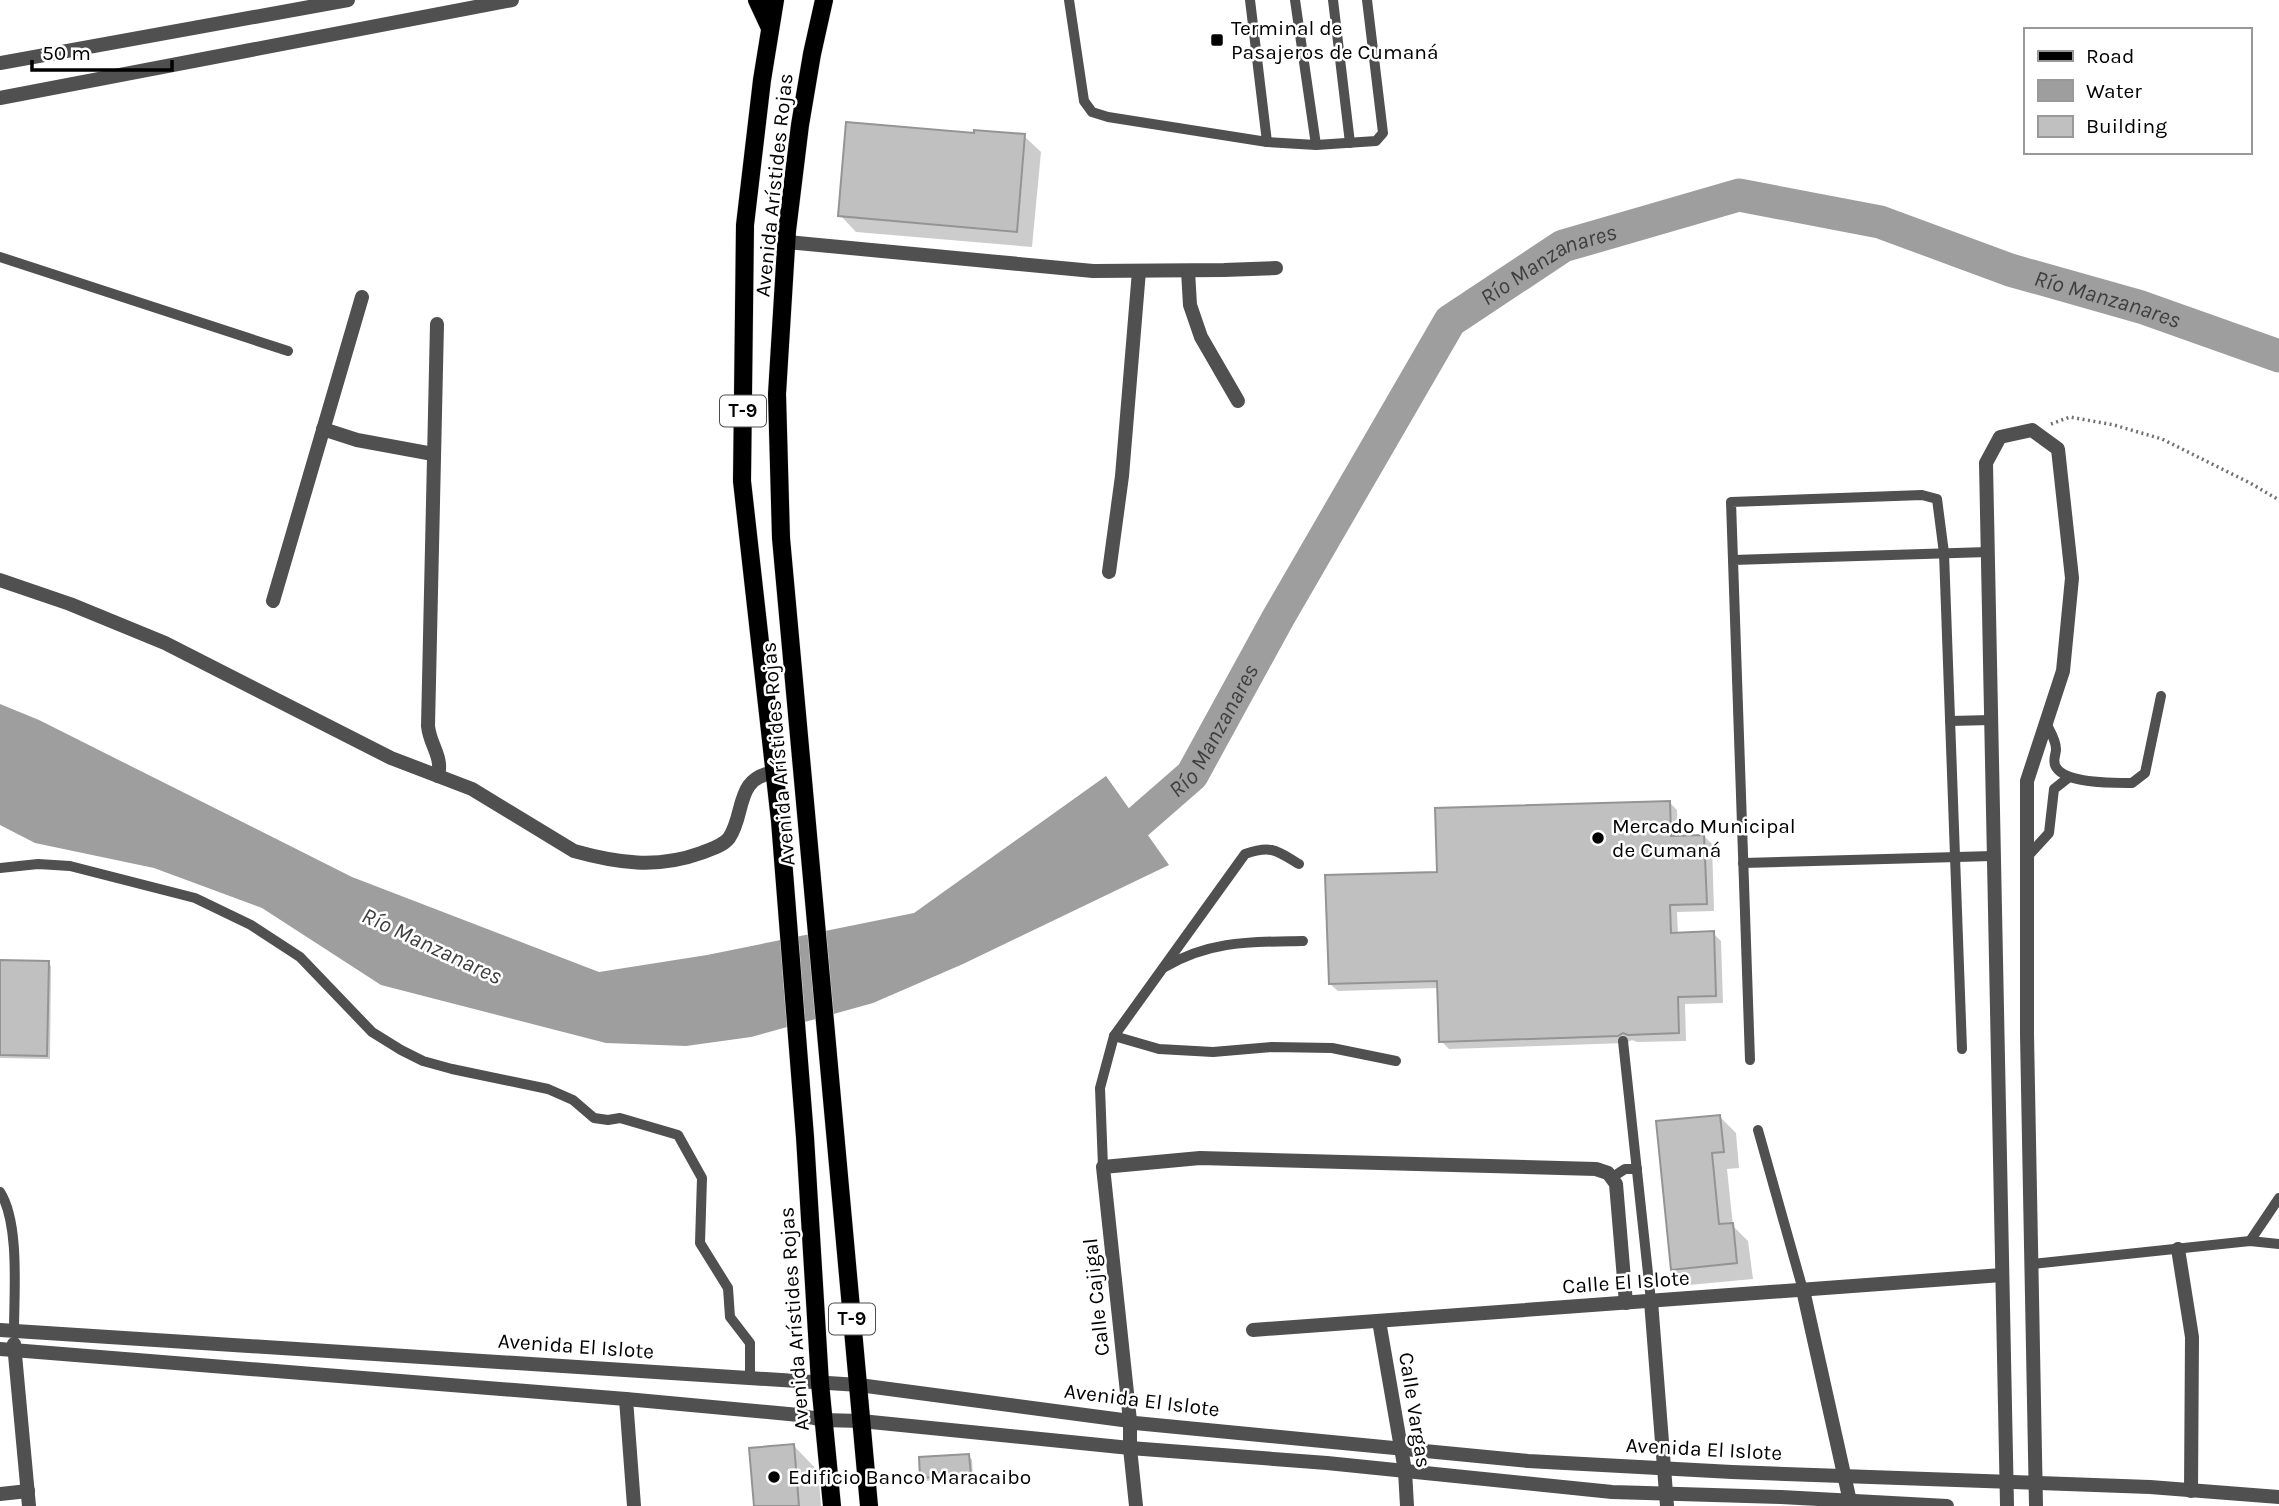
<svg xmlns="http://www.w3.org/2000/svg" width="2279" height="1506" font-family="Karla,sans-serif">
<rect width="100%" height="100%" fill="#fff"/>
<path fill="#9e9e9e" d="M0,704L39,720L352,877L599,972L707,955L914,913L1106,776L1169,865L963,964L873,1003L751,1037L686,1046L606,1043L381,985L262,908L154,868L35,843L0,825Z"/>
<g fill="#0003">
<path d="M1024,136L1041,152L1032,247L856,232L840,215Z"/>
<path d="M1669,802L1677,810L1678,837L1704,836L1712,844L1714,911L1677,912L1678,934L1713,933L1721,941L1723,1003L1685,1004L1686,1041L1637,1042L1632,1040L1626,1043L1449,1049L1441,1041L1439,988L1338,991L1330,984L1439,873Z"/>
<path d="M0,962L48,963L51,966L50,1059L0,1058Z"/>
<path d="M1720,1117L1736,1133L1739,1168L1727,1169L1733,1226L1748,1241L1753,1279L1689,1285L1672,1269Z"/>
<path d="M794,1446L818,1471L821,1506H756Z"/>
<path d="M969,1456L972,1460L973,1478L926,1481L922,1477Z"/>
</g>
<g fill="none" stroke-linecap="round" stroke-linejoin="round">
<path stroke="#9e9e9e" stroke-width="33" id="s1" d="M1106,850L1192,775L1278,618L1450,321L1563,246L1739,195L1880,222L2010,270L2141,307L2279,356"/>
</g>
<g fill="#c0c0c0" stroke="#949494" stroke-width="2">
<path d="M846,122L974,133V130L1025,134L1017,232L838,216Z"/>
<path d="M1670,801L1671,836L1704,835L1707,904L1670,905L1671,933L1714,931L1716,996L1678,997L1679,1033L1628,1035L1623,1033L1618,1036L1439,1042L1437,981L1329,984L1325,875L1437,872L1435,808Z"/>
<path d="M0,960L49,961L47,1056L0,1055Z"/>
<path d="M1720,1115L1724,1152L1712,1153L1719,1224L1733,1223L1737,1263L1671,1270L1656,1121Z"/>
<path d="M794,1444L799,1506H754L749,1448Z"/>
<path d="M969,1454L971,1475L920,1478L919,1457Z"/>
</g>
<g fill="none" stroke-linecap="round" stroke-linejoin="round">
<g stroke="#dbdbdb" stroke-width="19">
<g id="primary">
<path d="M757,0L770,28"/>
<path d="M775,0L762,80L745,225L742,481L780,821L805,1137L820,1383L832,1506"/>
<path d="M824,0L812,54L800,125L787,231L777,394L781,538L869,1506"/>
</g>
</g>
<path stroke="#727272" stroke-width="3.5" stroke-dasharray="2 3.5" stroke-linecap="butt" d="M2051,424L2070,417L2114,425L2162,439L2250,483L2279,500"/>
<g stroke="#505050" stroke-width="10">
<path d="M1069,0L1084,101L1092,112L1108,117L1267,142L1316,145L1376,141L1383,133L1367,0"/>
<path d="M1250,0L1267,142"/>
<path d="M1295,0L1316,145"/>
<path d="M1333,0L1350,143"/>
<path d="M0,257L288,351"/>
<path d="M1733,560L1731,502L1922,495L1937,499L1944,553L1962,1049"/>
<path d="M1950,721L1991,720"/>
<path d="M2046,723C2050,731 2056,740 2056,749C2056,755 2053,758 2055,765C2062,784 2113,783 2132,783L2145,773L2161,696"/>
<path d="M2027,857L2049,833L2054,789L2068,778"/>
<path d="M1743,863L1993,856"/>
<path d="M0,868L38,864L70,866L195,898L251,925L300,957L372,1032L401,1050L423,1061L452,1069L548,1089L573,1100L594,1118L608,1120L620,1118L678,1135L702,1178L700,1243L728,1288L730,1317L750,1343V1378"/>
<path d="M1165,967C1211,940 1252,942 1303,941"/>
<path d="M1114,1036L1159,1049L1213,1052L1272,1047L1332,1048L1396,1061"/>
<path d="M1623,1041L1651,1301"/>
<path d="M1750,1060L1733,560L1988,552"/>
<path d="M1758,1130L1803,1290"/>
<path d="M1103,1167L1100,1088L1114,1036L1245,854C1271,845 1276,850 1299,864"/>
<path d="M1611,1178L1625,1169H1637"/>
<path d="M0,1192C20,1223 14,1294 14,1331"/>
<path d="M2250,1241L2279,1198"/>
<path d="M2032,1264L2250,1241L2279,1244"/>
</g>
<g stroke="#505050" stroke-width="14">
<path d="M0,63L348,0"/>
<path d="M0,98L512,0"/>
<path d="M787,242L1093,271L1224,270L1276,268"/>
<path d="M1188,271L1190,305L1201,337L1238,401"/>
<path d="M437,324L428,726C430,746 443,756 438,776"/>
<path d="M323,429L357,440L433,454"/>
<path d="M1109,572L1122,476L1139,271"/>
<path d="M0,580L70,604L165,643L391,758L472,789L574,851C617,863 657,869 701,853C709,850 723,846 729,838C746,813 734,778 775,772"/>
<path d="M273,601L362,297"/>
<path d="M2178,1249L2192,1337L2191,1491"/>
<path d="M1803,1290L1851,1506"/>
<path d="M1651,1301L1667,1506"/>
<path d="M1379,1321L1405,1471L1407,1506"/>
<path d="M0,1330L859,1385L1130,1421L1135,1423L1528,1461L1732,1472L2150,1487L2279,1497"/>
<path d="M1253,1330L2002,1275"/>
<path d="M14,1344L29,1506"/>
<path d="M0,1349L626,1399L799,1415L823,1420L861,1421L1130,1448L1327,1463L1612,1492L1781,1497L1947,1506"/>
<path d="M626,1399L634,1506"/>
<path d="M0,1494L28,1491"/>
<path d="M1136,1506L1130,1448V1421L1103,1167L1200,1158L1596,1169L1608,1173L1616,1184L1626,1303"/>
<path d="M2007,1506L1986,463L2000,437L2032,430L2058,449L2072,578L2063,671L2027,781V1035L2036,1506"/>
</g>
<use href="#primary" stroke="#000" stroke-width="18"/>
</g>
<g fill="#000" stroke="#fff" stroke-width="2.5">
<rect x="1210" y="33" width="14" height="14" rx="3.5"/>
<circle cx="1598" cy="838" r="7"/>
<circle cx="774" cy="1477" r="7"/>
</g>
<g text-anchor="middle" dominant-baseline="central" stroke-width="5" stroke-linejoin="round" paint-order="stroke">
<g fill="#fff" stroke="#4c4c4c" stroke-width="2">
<rect x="720" y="395.5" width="46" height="31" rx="5"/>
<rect x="829" y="1303.5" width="46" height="31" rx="5"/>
</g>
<g font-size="19" font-weight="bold" fill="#000">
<text x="743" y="411">T-9</text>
<text x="852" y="1319">T-9</text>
</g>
<g font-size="21" fill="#000" stroke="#fff" text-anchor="start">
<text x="1231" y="28">Terminal de<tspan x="1231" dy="24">Pasajeros de Cumaná</tspan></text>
<text x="1612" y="826">Mercado Municipal<tspan x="1612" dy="24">de Cumaná</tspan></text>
<text x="788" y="1477">Edificio Banco Maracaibo</text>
</g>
<g font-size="21" fill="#000" stroke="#fff">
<text transform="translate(774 185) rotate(-84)">Avenida Arístides Rojas</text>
<text transform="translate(778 754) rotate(-95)">Avenida Arístides Rojas</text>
<text transform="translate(1626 1282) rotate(-4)">Calle El Islote</text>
<text transform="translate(1096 1297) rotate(-96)">Calle Cajigal</text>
<text transform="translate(794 1319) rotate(-94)">Avenida Arístides Rojas</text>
<text transform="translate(576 1346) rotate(4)">Avenida El Islote</text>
<text transform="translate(1142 1400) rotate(7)">Avenida El Islote</text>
<text transform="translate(1415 1410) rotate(81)">Calle Vargas</text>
<text transform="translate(1704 1449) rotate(3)">Avenida El Islote</text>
</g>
<g font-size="23" font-style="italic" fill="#3f3f3f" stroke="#fff">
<text stroke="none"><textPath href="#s1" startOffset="751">Río Manzanares</textPath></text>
<text stroke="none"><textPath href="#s1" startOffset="1339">Río Manzanares</textPath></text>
<text stroke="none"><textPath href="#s1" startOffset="163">Río Manzanares</textPath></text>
<text transform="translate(432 946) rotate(25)">Río Manzanares</text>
</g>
</g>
<rect x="2024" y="28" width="228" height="126" fill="#ffffff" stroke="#999999" stroke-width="2"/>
<rect x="2038" y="51" width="35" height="10" fill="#000000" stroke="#999999" stroke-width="2"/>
<text x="2086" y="63" font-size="21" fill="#000000">Road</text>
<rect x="2038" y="80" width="35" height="21" fill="#9e9e9e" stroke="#999999" stroke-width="2"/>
<text x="2086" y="98" font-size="21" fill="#000000">Water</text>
<rect x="2038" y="116" width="35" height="21" fill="#c0c0c0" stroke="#999999" stroke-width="2"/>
<text x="2086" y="133" font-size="21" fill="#000000">Building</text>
<path d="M32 60v10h140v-10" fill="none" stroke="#000000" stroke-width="3.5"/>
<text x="42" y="60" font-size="21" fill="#000000" stroke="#ffffff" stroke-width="5" paint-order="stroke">50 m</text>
</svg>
